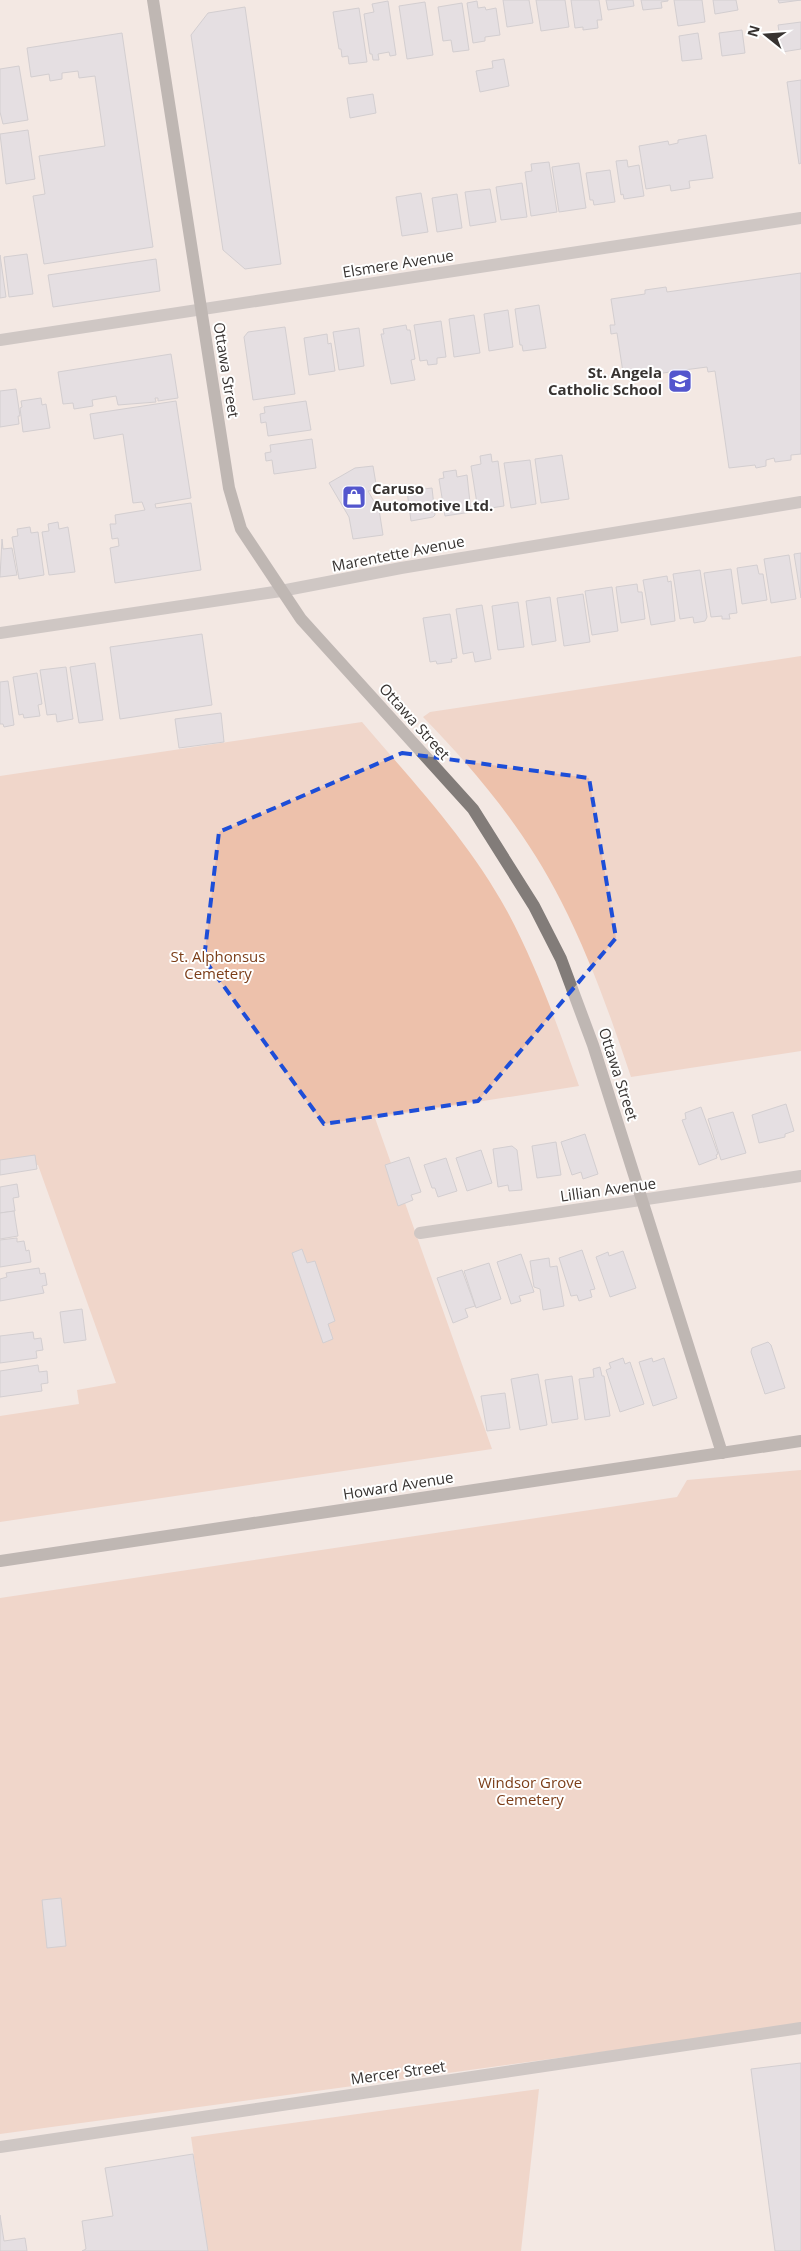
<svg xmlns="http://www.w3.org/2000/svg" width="801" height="2251" font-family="'Open Sans',sans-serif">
<rect width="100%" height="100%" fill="#f3e8e3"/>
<g fill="#edc1ab">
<path d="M801,656V1051L631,1077C611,1017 590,958 561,901C526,832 477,772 423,717L430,712Z"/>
<path d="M362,722C413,782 469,841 507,911C537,967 558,1027 579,1086L375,1118L492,1449L0,1522V1416L79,1404L77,1390L116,1383L38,1165L0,1173V776Z"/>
<path d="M801,1470V2025L0,2134V1598L677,1497L687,1480Z"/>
<path d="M539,2089L521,2251H208L191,2137Z"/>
</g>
<g fill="#d4d6e0" stroke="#adafb8">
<path d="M503,0H529L533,23L507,27Z"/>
<path d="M536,0H565L569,27L541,31Z"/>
<path d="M571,0H599L602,20H597L598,28L583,30V27L575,28Z"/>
<path d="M606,0H633L634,6L608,10Z"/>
<path d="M641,0H668V1L661,2L662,8L643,10Z"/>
<path d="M674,0H702L705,22L678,26Z"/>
<path d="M713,0H736L738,10L715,14Z"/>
<path d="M778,0H801L779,3Z"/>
<path d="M388,1L396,55L390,56L389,52L378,54L379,60H373L372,54H370L364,14L374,12L372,4Z"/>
<path d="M477,1L478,8L485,7L486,10L496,8L500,35L485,37V41L473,43L467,3Z"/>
<path d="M425,2L433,55L407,59L399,6Z"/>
<path d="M462,3L469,50L453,52L451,40L443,41L438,7Z"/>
<path d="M245,7L281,264L245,269L223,250L191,35L208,13Z"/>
<path d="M359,8L367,62L349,64L348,56L342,57L341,49H339L333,12Z"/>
<path d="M801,22V49L782,52L778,25Z"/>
<path d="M742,30L745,53L722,56L719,33Z"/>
<path d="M122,33L153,247L44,264L33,196L45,194L39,156L105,146L95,76L79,78L78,71L62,73V79L50,81L49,74L31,77L27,48Z"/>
<path d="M698,33L702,59L682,61L679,36Z"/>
<path d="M504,59L509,86L480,92L476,71L493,68L492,61Z"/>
<path d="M19,66L28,120L3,124L0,112V69Z"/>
<path d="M801,80V163L799,164L787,82Z"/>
<path d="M373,94L376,113L350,118L347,98Z"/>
<path d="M28,130L35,179L6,184L0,134Z"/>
<path d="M706,135L713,178L689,181L690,188L671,191L670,185L646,189L639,146L668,141L669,145L678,143V140Z"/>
<path d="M627,160L628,167L639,165L644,196L624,199L623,194L621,195L616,161Z"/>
<path d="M549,162L557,212L531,216L525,172L532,171L531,164Z"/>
<path d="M579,163L586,208L559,212L552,167Z"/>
<path d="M610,170L615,202L594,205L593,200H590L586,173Z"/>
<path d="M522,183L527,217L501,220L496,187Z"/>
<path d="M490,189L496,222L470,226L465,192Z"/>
<path d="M421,193L428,232L402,236L396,197Z"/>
<path d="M457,194L462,228L437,232L432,198Z"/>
<path d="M27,254L33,294L9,297L4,257Z"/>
<path d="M0,255L6,297L0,298Z"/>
<path d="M156,259L160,291L53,307L48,275Z"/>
<path d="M801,273V454L791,455V460L775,462L774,458L766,460V466L756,468L755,465L729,468L715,371L708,372L707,367L676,371V376L671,377L670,372L624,379L617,333L611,334L610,325H615L611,299L645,294V290L666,287L667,292Z"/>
<path d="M539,305L546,348L523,351L522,345H520L515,309Z"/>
<path d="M508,310L513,347L489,351L484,314Z"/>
<path d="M474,315L480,353L454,357L449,319Z"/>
<path d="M441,321L446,357L437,358V364L428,365L427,360L420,361L414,325Z"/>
<path d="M406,325L407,330H410L415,359L411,360L415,380L391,384L381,334H384L383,329Z"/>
<path d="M285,327L295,394L253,400L244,337L248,332Z"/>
<path d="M359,328L364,366L339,370L333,332Z"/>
<path d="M327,334L328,344L331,343L335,371L309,375L304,338Z"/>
<path d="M171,354L178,398L158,401V398H155L156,402L118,405L116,396L92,400L93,406L74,409L73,403L63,404L58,372Z"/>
<path d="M16,389L20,416H18L19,424L0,427V391Z"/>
<path d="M41,398L42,405L46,404L50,428L23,432L20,408L22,407L21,401Z"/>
<path d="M176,401L191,498L155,504L156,508L191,503L201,570L115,583L110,548L119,546L118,538L112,539L110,524H116L115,515L145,510L142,502L133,503L123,434L94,439L90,414Z"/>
<path d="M306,401L311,430L268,436L266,422L261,423L260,414L265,413L264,407Z"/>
<path d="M312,439L316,468L274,474L272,460L266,461L265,453L271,452L270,445Z"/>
<path d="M491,454L492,462L498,461L504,506L478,510L471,466L481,464L480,456Z"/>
<path d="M562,455L569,499L541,503L535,459Z"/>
<path d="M530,460L536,504L511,508L504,463Z"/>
<path d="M373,466L377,490L368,491L376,505L378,503L383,535L353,539L349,517L329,483L355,468Z"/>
<path d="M456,470L457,477L467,475L471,512L445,516L439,479L444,478L443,472Z"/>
<path d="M432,488L435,515L433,517L411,521L407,491Z"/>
<path d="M58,522L59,529L68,527L75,572L49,575L42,532L49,531L48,524Z"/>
<path d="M30,527L31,533L38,532L44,575L19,579L12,537L18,536L17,529Z"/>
<path d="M2,539L3,549L12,548L17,575L0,577Z"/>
<path d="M801,553V598L794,554Z"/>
<path d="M789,555L796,599L771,603L764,559Z"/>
<path d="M757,565L759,574H763L767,600L742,604L737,568Z"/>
<path d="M731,569L737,613L729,614L730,619H722V616L711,617L704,573Z"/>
<path d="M700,570L707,617L705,621L694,623L693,617L680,619L673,574Z"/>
<path d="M667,576L668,582L671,581L675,621L651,625L643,580Z"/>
<path d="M637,584L638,592H642L645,619L621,623L616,587Z"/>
<path d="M612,587L618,631L592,635L585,591Z"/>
<path d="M583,594L590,642L564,646L557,598Z"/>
<path d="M550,597L556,641L532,645L526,601Z"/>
<path d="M518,602L524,647L498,650L492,606Z"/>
<path d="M482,605L491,659L475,662L473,652L463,654L456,609Z"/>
<path d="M450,614L457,658L451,659L452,662L437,664L436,661L430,662L423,618Z"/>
<path d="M202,634L212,705L120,719L110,647Z"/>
<path d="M95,663L103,720L79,723L70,667Z"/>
<path d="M66,667L73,719L57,722L56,714L47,715L40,670Z"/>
<path d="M37,673L42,704L38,705L40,716L24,718L23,714L19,715L13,677Z"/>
<path d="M8,681L14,725L4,727L3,724H0V682Z"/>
<path d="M221,713L224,742L179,748L175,719Z"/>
<path d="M786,1104L794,1131L785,1134V1137L759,1143L752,1115Z"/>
<path d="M701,1107L718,1154L716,1155L717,1158L699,1165L682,1120L686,1119L685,1113Z"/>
<path d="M733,1112L746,1153L721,1160L708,1119Z"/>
<path d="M585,1134L598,1174L583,1179L581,1172L572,1175L561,1142Z"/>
<path d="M556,1142L561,1175L537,1178L532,1146Z"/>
<path d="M512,1146L517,1150L522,1190L509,1191L508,1185L498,1187L493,1149Z"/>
<path d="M481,1150L492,1183L467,1191L456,1158Z"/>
<path d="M35,1155L37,1169L0,1175V1160Z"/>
<path d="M409,1157L421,1192L411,1195L413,1200L398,1206L385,1165Z"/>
<path d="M446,1158L457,1191L438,1197L435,1188H432L424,1165Z"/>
<path d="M17,1184L19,1197L13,1198L15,1211L0,1213V1187Z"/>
<path d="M14,1211L18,1236L0,1239V1213Z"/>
<path d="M17,1238V1242L24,1241L26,1251L29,1250L31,1262L0,1267V1240Z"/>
<path d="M302,1249L307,1263L315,1261L335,1321L328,1324L333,1339L323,1343L292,1253Z"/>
<path d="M582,1250L595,1289L590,1290L592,1297L579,1301L577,1295L571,1296L559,1258Z"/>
<path d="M623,1251L636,1288L610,1297L596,1257L608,1252L609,1256Z"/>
<path d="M521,1254L534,1292L519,1296L521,1301L511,1304L497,1262Z"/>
<path d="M549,1258L550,1267L557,1266L564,1306L543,1310L540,1289L534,1287L530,1261Z"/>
<path d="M489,1263L501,1299L476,1308L464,1271Z"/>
<path d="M39,1268L40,1274L45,1273L47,1285L42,1286L44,1293L0,1301V1279L7,1277L6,1273Z"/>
<path d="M462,1270L475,1306L465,1309L468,1317L453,1323L437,1278Z"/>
<path d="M82,1309L86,1340L64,1343L60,1312Z"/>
<path d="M33,1332L34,1339L41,1338L43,1350L36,1351L37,1358L0,1363V1336Z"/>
<path d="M768,1342L771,1345L785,1388L765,1394L751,1352L752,1348Z"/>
<path d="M623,1358L625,1364L630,1362L644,1404L620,1412L606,1370L611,1368L609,1363Z"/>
<path d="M652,1358L653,1362L664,1358L677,1398L653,1406L639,1362Z"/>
<path d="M38,1365L39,1372L47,1371L48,1383L41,1384L42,1391L0,1397V1371Z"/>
<path d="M600,1367L602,1376H604L610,1416L585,1420L579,1379L594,1377L593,1369Z"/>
<path d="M538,1374L547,1425L520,1430L511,1379Z"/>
<path d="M572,1376L578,1419L552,1423L545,1380Z"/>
<path d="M505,1393L510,1428L487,1431L481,1396Z"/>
<path d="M61,1898L66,1946L47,1948L42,1900Z"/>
<path d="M801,2063V2251H775L751,2069Z"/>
<path d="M193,2154L208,2251H82L86,2249L82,2221L113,2216L105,2168Z"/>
<path d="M0,2215L4,2241L25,2238L27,2251H0Z"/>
</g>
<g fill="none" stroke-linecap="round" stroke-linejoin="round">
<g stroke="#a4a09e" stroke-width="12">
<path d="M0,340L801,218"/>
<path d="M0,633L281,591L401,568L801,502"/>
<path d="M420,1233L801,1176"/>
<path d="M0,2147L801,2028"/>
</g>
<g stroke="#827c79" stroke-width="12">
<path d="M153,0L229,488L241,529L301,619L473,809L534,906L561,959L593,1045L722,1453"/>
<path d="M0,1561L801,1441"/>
</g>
</g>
<path d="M0 0H801V2251H0ZM402,753L589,778L616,938L478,1101L324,1124L204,959L219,832Z" fill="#f3e8e3" fill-opacity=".55" fill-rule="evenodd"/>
<path fill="none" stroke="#1d4ed8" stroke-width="4" stroke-dasharray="10 6" stroke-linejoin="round" d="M402,753L589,778L616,938L478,1101L324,1124L204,959L219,832Z"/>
<defs>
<g id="school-square" transform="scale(1.25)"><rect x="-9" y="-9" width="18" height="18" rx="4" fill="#5356cd" stroke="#fff"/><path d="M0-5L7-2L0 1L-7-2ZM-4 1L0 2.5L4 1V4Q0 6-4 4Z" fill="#fff"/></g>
<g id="shop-square" transform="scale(1.25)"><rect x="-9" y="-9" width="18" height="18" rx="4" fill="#5356cd" stroke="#fff"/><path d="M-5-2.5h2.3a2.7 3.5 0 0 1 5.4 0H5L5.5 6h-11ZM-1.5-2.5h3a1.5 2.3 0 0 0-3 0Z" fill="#fff"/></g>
</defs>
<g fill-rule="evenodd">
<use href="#school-square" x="680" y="381"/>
<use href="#shop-square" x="354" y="497"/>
</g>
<g text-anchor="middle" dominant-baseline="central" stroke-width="4" stroke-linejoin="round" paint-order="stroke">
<g font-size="15" fill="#373331" stroke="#fff">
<text transform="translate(398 263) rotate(-9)">Elsmere Avenue</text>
<text transform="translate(227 370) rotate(81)">Ottawa Street</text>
<text transform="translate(398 553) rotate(-11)">Marentette Avenue</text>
<text transform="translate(415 721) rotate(48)">Ottawa Street</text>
<text transform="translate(619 1074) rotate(72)">Ottawa Street</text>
<text transform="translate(608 1189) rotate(-8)">Lillian Avenue</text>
<text transform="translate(398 1485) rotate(-9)">Howard Avenue</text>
<text transform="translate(398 2072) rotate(-8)">Mercer Street</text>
</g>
<g font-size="15" font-weight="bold" fill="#373331" stroke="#fff" text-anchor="end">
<text x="662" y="372">St. Angela<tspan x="662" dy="17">Catholic School</tspan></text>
<text x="372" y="488" text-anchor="start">Caruso<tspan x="372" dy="17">Automotive Ltd.</tspan></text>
</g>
<g font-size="15" fill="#7c3e19" stroke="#fff">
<text x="218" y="956">St. Alphonsus<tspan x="218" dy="17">Cemetery</tspan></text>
<text x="530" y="1782">Windsor Grove<tspan x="530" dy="17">Cemetery</tspan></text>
</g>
</g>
<g transform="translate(766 35) rotate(287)" stroke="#ffffff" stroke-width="4" paint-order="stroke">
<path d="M0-4L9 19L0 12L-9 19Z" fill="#373331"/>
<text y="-8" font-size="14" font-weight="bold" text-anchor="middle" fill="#373331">N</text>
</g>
</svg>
